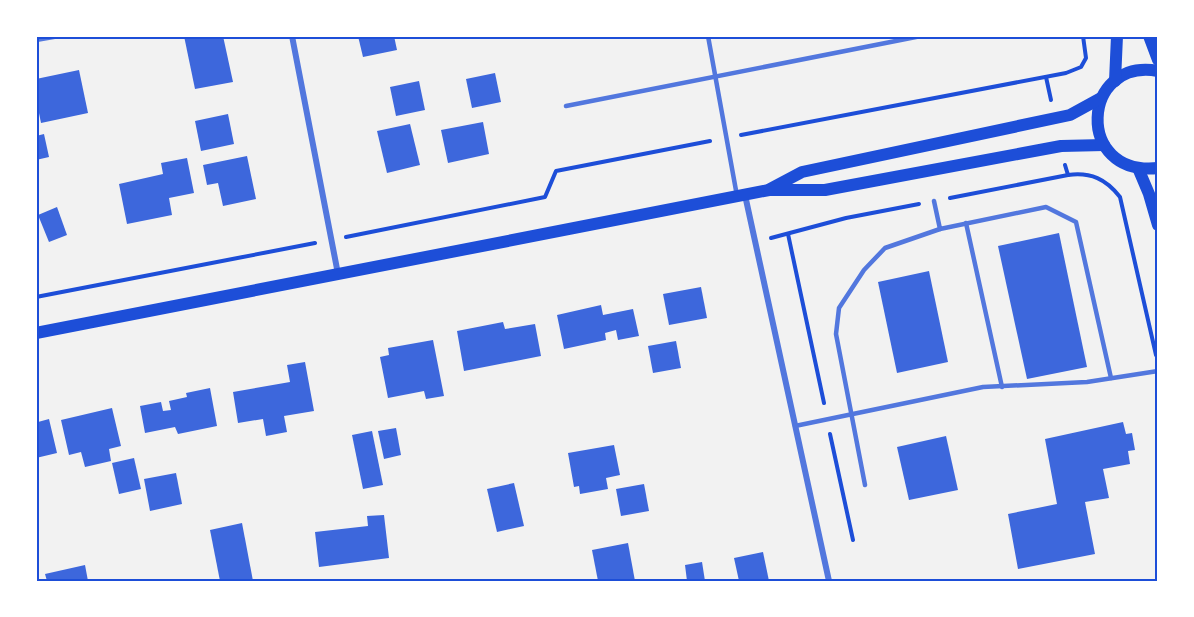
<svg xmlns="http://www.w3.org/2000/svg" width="1194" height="617" font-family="Lato,sans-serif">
<rect width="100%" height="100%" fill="#f2f2f2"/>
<g fill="#3d67dc">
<path d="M184,36H223L233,82L195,89Z"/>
<path d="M358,36H394L397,50L363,57Z"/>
<path d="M79,70L88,113L41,123L36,98V79Z"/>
<path d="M495,73L501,102L472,108L466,79Z"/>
<path d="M419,81L425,110L396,116L390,87Z"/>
<path d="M228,114L234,144L201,151L195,121Z"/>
<path d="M483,122L489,154L448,163L441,130Z"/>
<path d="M410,124L420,165L387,173L377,131Z"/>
<path d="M44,134L49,157L36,160V136Z"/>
<path d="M247,156L256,199L223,206L218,183L207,185L203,165Z"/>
<path d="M187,158L194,193L169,198L172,215L127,224L119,184L163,174L161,163Z"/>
<path d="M57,207L67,235L49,242L38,215Z"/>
<path d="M1059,233L1087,367L1027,379L998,246Z"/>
<path d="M929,271L948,362L897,373L878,282Z"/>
<path d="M701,287L707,318L669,325L663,294Z"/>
<path d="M601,305L603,315L633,309L639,336L618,340L616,330L605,333L606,340L564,349L557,315Z"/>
<path d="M503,322L505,329L535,324L541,356L464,371L457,331Z"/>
<path d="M433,340L444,396L426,399L424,391L388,398L380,357L389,355L388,348Z"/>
<path d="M676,341L681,368L653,373L648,346Z"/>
<path d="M305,362L314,411L284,416L287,432L266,436L263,419L238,423L233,392L290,382L287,365Z"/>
<path d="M210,388L217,426L178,434L175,427L145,433L140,406L161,402L163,411L171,410L169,401L187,397L186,393Z"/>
<path d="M112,408L121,446L109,449L111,461L85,467L81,452L69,455L61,420Z"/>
<path d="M37,417L38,422L49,419L57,453L36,458Z"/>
<path d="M1123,422L1126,434L1132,433L1135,450L1128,451L1130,464L1103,469L1109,498L1085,502L1095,554L1018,569L1008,514L1057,504L1045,439Z"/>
<path d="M396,428L401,455L384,459L378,431Z"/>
<path d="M372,431L383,485L363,489L352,435Z"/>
<path d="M946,436L958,490L909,500L897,447Z"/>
<path d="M614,445L620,475L606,478L608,489L580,494L579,486L574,487L568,453Z"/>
<path d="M134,458L141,489L119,494L112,463Z"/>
<path d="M176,473L182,504L150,511L144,479Z"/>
<path d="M514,483L524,526L497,532L487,489Z"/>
<path d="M644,484L649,511L621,516L616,489Z"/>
<path d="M384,515L389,558L319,567L315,532L368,526L367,516Z"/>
<path d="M242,523L253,581H220L210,530Z"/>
<path d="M628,543L635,581H598L592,550Z"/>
<path d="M763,552L769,581H739L734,558Z"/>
<path d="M702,562L705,581H687L685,565Z"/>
<path d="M85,565L88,581H47L45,574Z"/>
</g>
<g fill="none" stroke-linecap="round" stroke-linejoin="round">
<g stroke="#1d4ed8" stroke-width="4">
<path d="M1046,77L1051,100"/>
<path d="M741,135L1066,73L1081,67L1086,58L1083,36"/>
<path d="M1065,165L1068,175C1091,172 1106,179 1120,197L1156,355"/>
<path d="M950,198L1068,175"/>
<path d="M788,234L824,403"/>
<path d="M346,237L545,197L556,171L710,141"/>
<path d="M771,238L846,218L919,204"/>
<path d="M36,297L315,243"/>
<path d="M830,434L853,540"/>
</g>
<g stroke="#5277de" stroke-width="4.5">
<path d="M708,36L737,196"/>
<path d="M36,40L59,36"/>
<path d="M566,106L921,36"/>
<path d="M934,201L940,229L1046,207L1076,222L1111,378"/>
<path d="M966,223L1002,387"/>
<path d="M795,426L983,387L1087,382L1158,371"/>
<path d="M865,485L836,334L839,308L864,270L885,248L940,229"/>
</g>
<g stroke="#5277de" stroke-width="6">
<path d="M292,36L338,274"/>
<path d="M745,195L829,581"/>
</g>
<g stroke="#1d4ed8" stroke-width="12">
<path d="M1149,36L1158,60"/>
<path d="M1158,71C1081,57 1074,177 1158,168"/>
<path d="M1115,81L1117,36"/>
<path d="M1138,168L1149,194L1158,225"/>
<path d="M770,189L802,172L1070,115L1101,98"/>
<path d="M36,333L769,190H825L1061,146L1104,145"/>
</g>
</g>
<rect width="1194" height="617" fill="none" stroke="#ffffff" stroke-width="75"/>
<rect x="38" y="38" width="1118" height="542" fill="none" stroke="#1d4ed8" stroke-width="2"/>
</svg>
